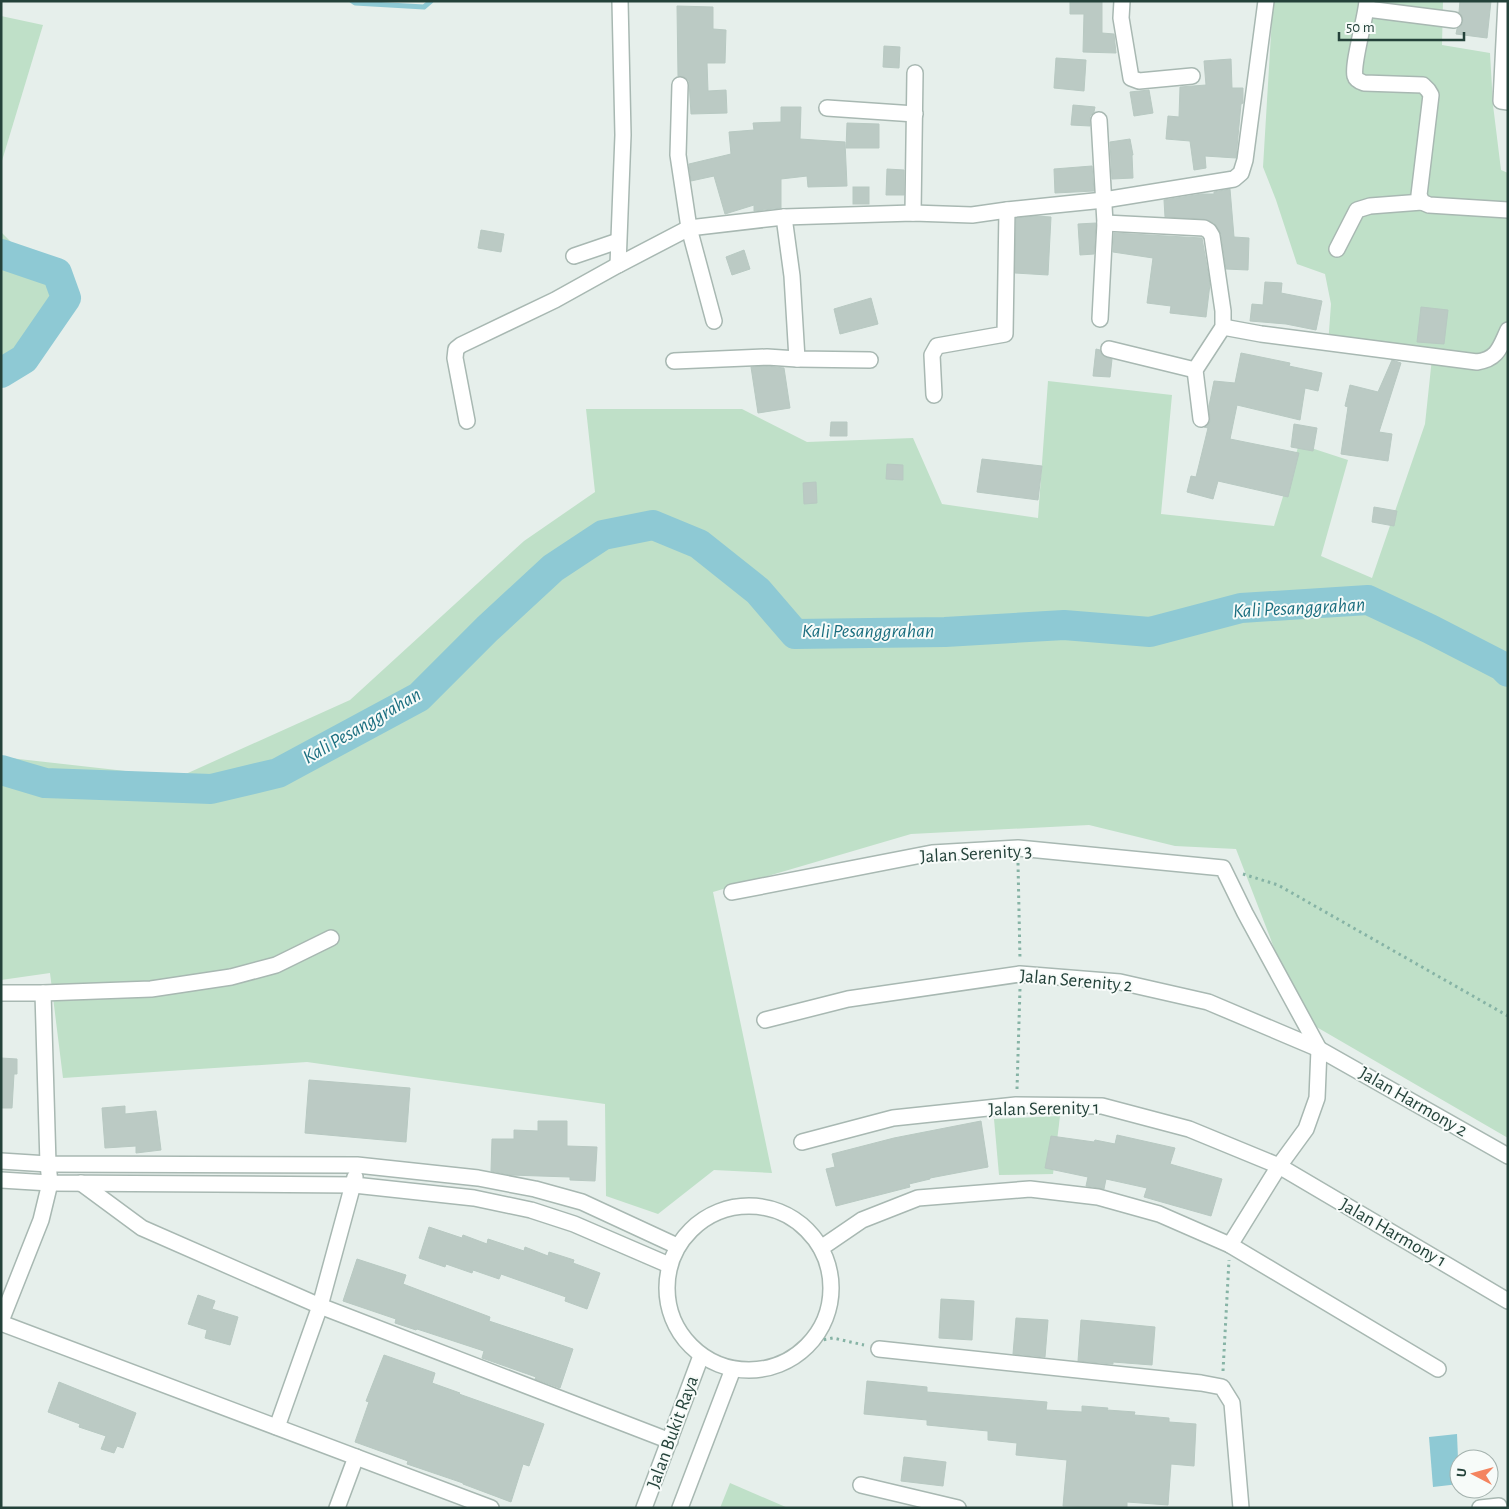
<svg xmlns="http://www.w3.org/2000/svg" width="1509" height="1509" font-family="'Alegreya Sans',sans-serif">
<rect width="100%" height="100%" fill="#e6efeb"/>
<g fill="#bfe0c8">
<path d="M1273,1H1443L1442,45L1490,53L1493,105L1501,170L1508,173V1138L1301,1018L1236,849L1175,846L1089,825L911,834L713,892L772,1173L714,1170L658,1214L606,1196L605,1104L307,1062L63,1078L50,973L1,980V757L179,777L350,700L524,541L595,492L586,409H742L807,442L913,438L942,504L1038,518L1048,381L1172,395L1161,514L1274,526L1299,444L1348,460L1321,556L1372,578L1425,424L1432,358L1328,345L1331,304L1325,274L1297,264L1276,200L1263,167Z"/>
<path d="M1,16L43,25L1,164Z"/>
<path d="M1,232L56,287L16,362L1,374Z"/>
<path d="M1060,1116L1053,1174L999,1175L994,1119Z"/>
<path d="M730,1483L788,1508H720Z"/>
</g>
<path fill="#8ec9d4" d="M1457,1434L1459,1484L1433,1487L1429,1437Z"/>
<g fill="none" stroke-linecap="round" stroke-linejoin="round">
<path stroke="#8ec9d4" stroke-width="5" d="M352,1L355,3L424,7L431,1"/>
<g stroke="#8ec9d4" stroke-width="30">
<path d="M1,254L57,273L66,298L24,359L1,373"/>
<path d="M1,770L45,783L211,789L278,773L419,697L487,629L553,568L603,535L653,525L699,544L758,591L795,634L945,632L1064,625L1150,632L1241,608L1368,600L1430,629L1502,666L1508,672"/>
</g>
</g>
<g fill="#bbcac4" stroke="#b8c9c2">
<path d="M1070,1H1102V33L1114,34L1116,53L1083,52L1084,14H1070Z"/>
<path d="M1460,1H1491L1487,38L1456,34L1457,29L1461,26L1463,21L1462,16L1459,12Z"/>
<path d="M677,6L713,7V29L726,30L725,63H707L708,91L726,90L727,113L691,114L689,81L684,77L678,76Z"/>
<path d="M884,46L900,47L899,68L883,67Z"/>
<path d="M1056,58L1086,60L1084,91L1054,88Z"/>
<path d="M1231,59L1232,88H1243V103L1241,104L1236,158L1205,156L1206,168L1194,170L1190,141L1166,139L1168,116L1179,117L1180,87L1206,85L1204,61Z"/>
<path d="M1149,90L1153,113L1134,116L1130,92Z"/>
<path d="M1073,105L1095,107L1094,112L1090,116V126L1071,125Z"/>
<path d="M781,107H801L800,139L845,142L847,186L808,187L807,176L781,179V208L754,211V205L725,214L714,176L691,181L689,164L731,154L729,132L754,130L753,123L781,122Z"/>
<path d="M847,123L879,124V148H846Z"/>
<path d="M1130,139L1133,155H1132L1133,178L1112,179L1110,142Z"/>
<path d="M1092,166L1094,191L1055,193L1054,169Z"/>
<path d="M887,169L904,170V195H886Z"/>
<rect x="853" y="187" width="16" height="17"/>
<path d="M1230,189L1234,237L1249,238L1248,270L1226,269L1221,234L1214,223L1204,219L1165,217L1164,200L1202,194H1214V192Z"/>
<path d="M1036,216L1051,217L1048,275L1015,273L1016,218Z"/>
<path d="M1096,223L1094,254L1080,255L1078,224Z"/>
<path d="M481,230L504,234L501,252L478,248Z"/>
<path d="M1114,233L1202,238L1210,284L1206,317L1170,313L1171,306L1147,303L1153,258L1113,252Z"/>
<path d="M744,250L750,269L732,275L726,257Z"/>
<path d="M1265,282L1282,283L1281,293L1322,301L1316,330L1286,324L1250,321L1252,304L1263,305Z"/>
<path d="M871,298L878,324L840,334L834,309Z"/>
<path d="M1421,307L1448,310L1444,344L1417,342Z"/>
<path d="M1096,349L1100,350L1103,356L1112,359L1110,377L1093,376Z"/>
<path d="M1241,353L1290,363L1289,366L1322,373L1318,391L1305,388L1300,420L1237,405L1230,439L1299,453L1288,497L1218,481L1213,499L1187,492L1191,476L1196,477L1208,428L1204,427L1210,422L1209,406L1214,381L1235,383Z"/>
<path d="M1392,360L1401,363L1379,432L1392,434L1388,461L1341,454L1348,407L1345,406L1350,385L1378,392Z"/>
<path d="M767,366L784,368L790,408L758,413L751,367Z"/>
<path d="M831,422H847V436H830Z"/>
<path d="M1294,424L1317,428L1313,451L1291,447Z"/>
<path d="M982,459L1042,466L1038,500L977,492Z"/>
<path d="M887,464L903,465V480L886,479Z"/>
<path d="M816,482L817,503L804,504L803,483Z"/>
<path d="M1374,507L1397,511L1394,526L1372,522Z"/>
<path d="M1,1058L17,1059V1074H14L12,1108H1Z"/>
<path d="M309,1080L410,1088L406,1142L305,1133Z"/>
<path d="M125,1106V1114L156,1111L161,1150L136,1153V1146L105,1148L102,1108Z"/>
<path d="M538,1121H567V1146L597,1147L595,1181L570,1180V1177L510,1175L491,1171L492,1139H514V1130L538,1131Z"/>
<path d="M981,1121L988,1167L930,1178V1179L909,1184L910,1187L836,1206L826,1169L835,1167L832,1154L894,1138Z"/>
<path d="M1117,1135L1175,1148L1170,1164L1222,1179L1211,1216L1144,1197L1147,1188L1106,1179L1104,1189L1093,1187L1086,1186L1088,1177L1045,1168L1051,1136L1094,1142L1095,1140L1115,1144Z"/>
<path d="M429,1227L462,1238L463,1235L487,1244L488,1239L524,1251L525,1247L548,1256L549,1252L574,1260L573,1263L600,1273L587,1309L565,1301L566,1297L501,1274L499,1279L473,1270L472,1273L446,1264L445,1267L419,1258Z"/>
<path d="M357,1259L406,1275L403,1284L490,1317L489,1321L573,1349L560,1388L535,1379L536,1377L482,1358L484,1351L417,1329L416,1330L395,1323L396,1319L343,1301Z"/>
<path d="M198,1295L215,1301L212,1309L238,1317L230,1345L205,1338L207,1330L188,1324Z"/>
<path d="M941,1299L974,1301L972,1340L939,1338Z"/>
<path d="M1016,1318L1048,1320L1045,1357L1013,1354Z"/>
<path d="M1081,1320L1155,1327L1152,1365L1113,1362V1364L1078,1361Z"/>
<path d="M384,1355L435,1373L432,1383L460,1393L459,1394L544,1424L529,1466L523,1464L511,1502L463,1484V1483L407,1464L408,1461L355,1442L369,1402L366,1401Z"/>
<path d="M867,1381L927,1387V1392L1047,1402L1046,1410L1082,1412V1406L1108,1408L1107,1410L1135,1412L1134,1415L1169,1418V1422L1196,1424L1194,1466L1171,1464L1168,1505L1127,1502V1508L1063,1506L1067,1460L1016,1455L1017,1443L988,1440V1431L927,1425V1420L864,1414Z"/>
<path d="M59,1382L136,1413L123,1448L117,1446L114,1453L101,1449L106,1436L79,1427L80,1424L48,1412Z"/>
<path d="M904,1457L946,1462L943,1486L901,1481Z"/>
</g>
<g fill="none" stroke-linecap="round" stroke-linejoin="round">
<g stroke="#a8b8b2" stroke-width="18">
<g id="street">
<path d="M1122,1L1121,18L1131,78L1139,81L1192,76"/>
<path d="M1367,1C1366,17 1352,64 1355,76C1356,80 1361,82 1364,83L1423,85L1428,90L1431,95L1419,195L1422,202L1429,205L1508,210"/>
<path d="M1506,1L1501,101L1508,102"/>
<path d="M1367,9L1454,20"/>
<path d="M680,85L678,155L689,228L714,321"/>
<path d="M827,108L915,114"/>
<path d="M1099,120L1105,223L1100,319"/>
<path d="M913,213L915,73"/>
<path d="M784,217L792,276L797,359L870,360"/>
<path d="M1105,223L1204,228L1209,231L1212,236L1223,311V327L1195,370L1201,419"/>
<path d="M1337,249L1357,210L1370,206L1422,202"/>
<path d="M574,256L618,241"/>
<path d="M618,265L623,135L620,1"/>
<path d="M1223,327L1261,334L1477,362C1498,359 1500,347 1508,330"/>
<path d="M1109,349L1195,370"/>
<path d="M674,361L767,357L797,359"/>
<path d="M934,395L932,355L937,346L1005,334L1007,210"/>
<path d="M467,421L455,358L456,349L461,345L555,300L618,265L689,228L784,217L913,213L972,215L1007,210L1104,200L1234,179L1241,173L1245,160L1266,1"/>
<path d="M732,892L932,853L1018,848L1223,868L1245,913L1319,1049L1317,1098L1306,1129L1279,1166L1230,1245"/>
<path d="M1,993H43L151,989L231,977L276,965L331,938"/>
<path d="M765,1020L848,999L1020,974L1120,982L1208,1002L1319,1049L1508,1156"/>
<path d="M802,1142L893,1118L1016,1105L1102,1106L1189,1129L1279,1166L1508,1301"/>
<path d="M1,1161L48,1164L357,1165L478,1178L535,1189L582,1202L677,1246"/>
<path d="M1,1180L50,1183L354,1185L474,1198L531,1210L574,1224L669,1265"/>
<path d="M81,1183L142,1228L320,1306L670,1441"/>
<circle cx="749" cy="1288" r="82"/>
<path d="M821,1248L862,1220L918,1198L1030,1189L1098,1197L1159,1214L1230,1245L1438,1369"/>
<path d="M1,1321L41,1220L50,1183L48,1164L43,993"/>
<path d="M1,1323L491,1508"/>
<path d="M879,1349L1201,1383L1222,1387L1232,1403L1241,1508"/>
<path d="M277,1427L320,1306L355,1177"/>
<path d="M861,1485L958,1508"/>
<path d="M337,1508L356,1457"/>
<path d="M644,1508L701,1356"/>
<path d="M680,1508L733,1369"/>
<path d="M1480,1508L1499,1506"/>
</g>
</g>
<g stroke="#86b3a5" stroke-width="3" stroke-dasharray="2.5 4" stroke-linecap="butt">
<path d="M1018,863L1020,960"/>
<path d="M1243,874L1278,885L1508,1016"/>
<path d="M1017,1089L1020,988"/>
<path d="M811,1342L833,1338L864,1345"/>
<path d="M1223,1371L1229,1260"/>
</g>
<use href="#street" stroke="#fff" stroke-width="15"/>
</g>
<g text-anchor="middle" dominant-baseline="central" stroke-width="4" stroke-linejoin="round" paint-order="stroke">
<g font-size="19" fill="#24423a" stroke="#f7fbf9">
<text transform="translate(976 854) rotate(-3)">Jalan Serenity 3</text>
<text transform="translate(1076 981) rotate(5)">Jalan Serenity 2</text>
<text transform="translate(1413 1102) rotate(30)">Jalan Harmony 2</text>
<text transform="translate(1044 1109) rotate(-1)">Jalan Serenity 1</text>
<text transform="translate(1393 1233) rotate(30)">Jalan Harmony 1</text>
<text transform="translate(673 1432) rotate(-70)">Jalan Bukit Raya</text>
</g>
<g font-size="20" font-style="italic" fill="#1c6f80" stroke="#f7fbf9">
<text transform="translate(1299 608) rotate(-3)">Kali Pesanggrahan</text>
<text x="868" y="631">Kali Pesanggrahan</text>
<text transform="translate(362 726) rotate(-30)">Kali Pesanggrahan</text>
</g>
</g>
<rect width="1509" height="1509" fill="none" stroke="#24423a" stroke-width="5"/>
<g transform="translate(1474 1474) rotate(276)"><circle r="24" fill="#f7fbf9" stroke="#a3b1ad"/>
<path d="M0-4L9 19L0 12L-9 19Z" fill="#f4845f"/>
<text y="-8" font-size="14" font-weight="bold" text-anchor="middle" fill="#24423a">U</text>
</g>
<path d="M1339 32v8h125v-8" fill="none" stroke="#24423a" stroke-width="2.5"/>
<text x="1346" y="32" font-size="15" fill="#24423a" stroke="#f7fbf9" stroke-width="4" paint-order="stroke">50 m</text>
</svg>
